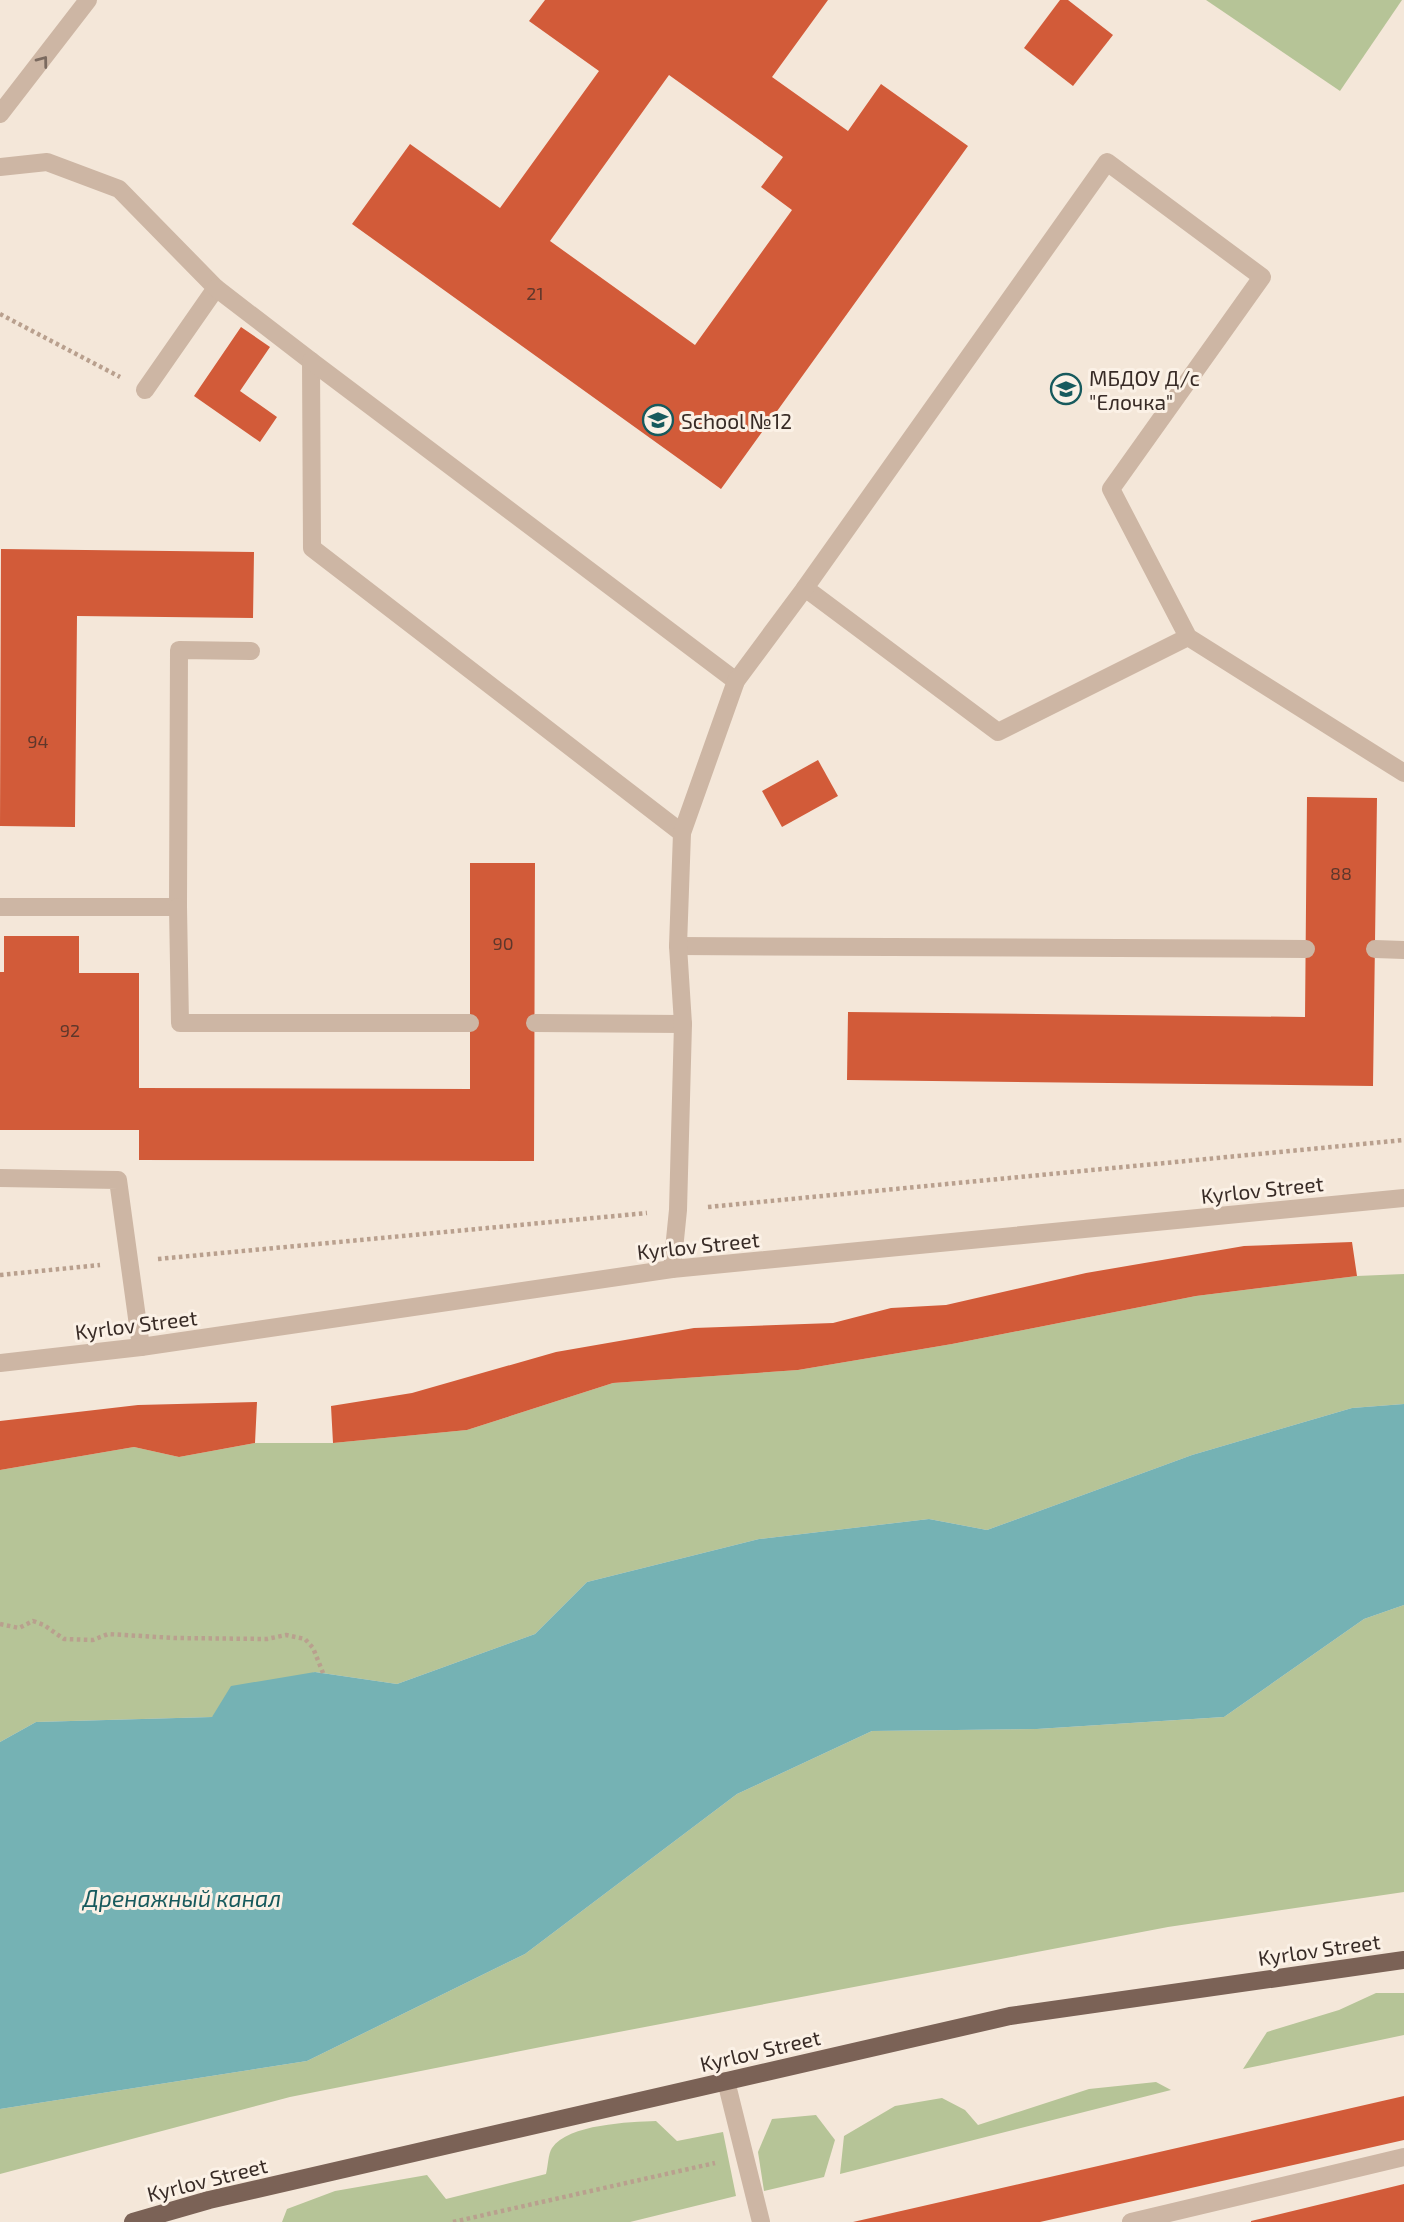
<svg xmlns="http://www.w3.org/2000/svg" width="1404" height="2222" font-family="'Exo 2',sans-serif">
<rect width="100%" height="100%" fill="#f4e7d9"/>
<g fill="#b6c497">
<path d="M1206,0H1402L1340,91Z"/>
<path d="M1404,1274V1404L1352,1408L1192,1455L987,1530L929,1519L759,1539L587,1582L535,1634L397,1684L315,1672L212,1717L36,1722L0,1742V1470L134,1447L179,1457L255,1443H333L467,1430L613,1383L798,1370L952,1344L1196,1296L1357,1276Z"/>
<path d="M1404,1605V1892L1168,1927L556,2044L290,2097L0,2174V2109L307,2061L525,1954L737,1794L872,1731L1037,1729L1224,1717L1364,1619Z"/>
<path d="M1376,1993H1404V2035L1243,2069L1267,2032L1339,2010Z"/>
<path d="M1156,2082L1171,2090L840,2174L844,2136L895,2106L942,2098L965,2110L978,2125L1089,2089Z"/>
<path d="M816,2115L835,2140L824,2177L764,2191L758,2152L772,2119Z"/>
<path d="M656,2121L677,2141L723,2132L736,2196L630,2222H282L287,2209L335,2191L427,2175L446,2199L546,2174C548,2167 548,2154 552,2148C568,2124 630,2122 656,2121Z"/>
</g>
<path fill="#75b2b4" d="M1404,1404V1605L1364,1619L1224,1717L1037,1729L872,1731L737,1794L525,1954L307,2061L0,2109V1742L36,1722L212,1717L231,1686L315,1672L397,1684L535,1634L587,1582L759,1539L929,1519L987,1530L1192,1455L1352,1408Z"/>
<g fill="#d25b39" fill-rule="evenodd">
<path d="M545,0H828L772,77L848,131L881,84L968,146L721,489L352,224L410,144L500,208L599,71L529,21ZM669,75L783,157L761,187L792,210L695,345L550,241Z"/>
<path d="M1060,0H1068L1113,35L1073,86L1024,48Z"/>
<path d="M241,327L270,347L240,391L277,417L260,442L194,396Z"/>
<path d="M1,549L254,552L253,618L77,616L75,827L0,826Z"/>
<path d="M818,760L838,796L782,827L762,791Z"/>
<path d="M1307,797L1377,798L1373,1086L847,1080L848,1012L1305,1017Z"/>
<path d="M470,863H535L534,1161L139,1160V1130H0V972H4V936H79V973H139V1088L470,1089Z"/>
<path d="M1352,1242L1357,1276L1196,1296L952,1344L798,1370L613,1383L467,1430L333,1443L331,1406L412,1393L556,1352L694,1328L833,1323L891,1308L946,1305L1086,1273L1244,1246Z"/>
<path d="M257,1402L255,1443L179,1457L134,1447L0,1470V1421L138,1405Z"/>
<path d="M1404,2096V2140L1040,2222H853Z"/>
<path d="M1404,2184V2222H1251V2221Z"/>
</g>
<g fill="none" stroke-linecap="round" stroke-linejoin="round">
<g stroke="#b9a08e" stroke-width="4.5" stroke-dasharray="3.5 3.5" stroke-linecap="butt">
<path d="M0,314L120,377"/>
<path d="M708,1207L1404,1140"/>
<path d="M158,1259L647,1213"/>
<path d="M0,1275L100,1265"/>
<path d="M0,1624L19,1628L33,1621L44,1625L64,1639L93,1640L108,1634L174,1638L267,1639L286,1635L305,1639L313,1648L323,1673"/>
<path d="M453,2222L715,2163"/>
</g>
<g stroke="#cdb6a4" stroke-width="18">
<path d="M0,167L47,162L119,189L216,288L145,390"/>
<path d="M216,288L311,361L312,548L682,833"/>
<path d="M311,361L736,681"/>
<path d="M1188,637L998,732L805,588L1107,162L1262,277L1111,489L1188,637L1404,773"/>
<path d="M0,907H178L179,650L251,651"/>
<path d="M178,907L180,1023H470"/>
<path d="M678,946L1306,949"/>
<path d="M1375,949L1404,950"/>
<path d="M535,1023L683,1024"/>
<path d="M0,1178L118,1180L141,1347"/>
<path d="M672,1269L678,1210L683,1024L678,946L682,833L736,681L805,588"/>
<path d="M726,2081L761,2222"/>
<path d="M1131,2222L1404,2157"/>
</g>
<path stroke="#cdb6a4" stroke-width="18" d="M0,1363L141,1347L672,1269L1404,1198"/>
<path stroke="#cdb6a4" stroke-width="18" d="M0,114L88,0"/>
<path stroke="#7b6256" stroke-width="18" d="M133,2222L209,2200L1010,2016L1404,1960"/>
</g>
<defs><path id="oneway-chevron" d="M-2-3.5L2.5 0L-2 3.5" fill="none" stroke-width="1.6" stroke-linecap="round" stroke-linejoin="round" transform="scale(1.75)"/></defs>
<use stroke="#7b6a5f" href="#oneway-chevron" transform="translate(43 61) rotate(-53)"/>
<defs>
<g id="school-ring" transform="scale(1.575)"><circle r="9.5" fill="#fbf1e6" stroke="#175a5d" stroke-width="1.5"/><path d="M0-5L7-2L0 1L-7-2ZM-4 1L0 2.5L4 1V4Q0 6-4 4Z" fill="#175a5d"/></g>
</defs>
<g fill-rule="evenodd">
<use href="#school-ring" x="1066" y="389"/>
<use href="#school-ring" x="658" y="420"/>
</g>
<g text-anchor="middle" dominant-baseline="central" stroke-width="6" stroke-linejoin="round" paint-order="stroke">
<g font-size="18" fill="#5e372b">
<text x="535" y="293">21</text>
<text x="38" y="741">94</text>
<text x="1341" y="873">88</text>
<text x="503" y="943">90</text>
<text x="70" y="1030">92</text>
</g>
<g font-size="21" fill="#382b26" stroke="#fbf1e6" text-anchor="start">
<text x="1089" y="377">МБДОУ Д/с<tspan x="1089" dy="24">"Елочка"</tspan></text>
<text x="681" y="420">School №12</text>
</g>
<g font-size="21" fill="#382b26" stroke="#fbf1e6">
<text transform="translate(1262 1189) rotate(-6)">Kyrlov Street</text>
<text transform="translate(698 1245) rotate(-6)">Kyrlov Street</text>
<text transform="translate(136 1324) rotate(-7)">Kyrlov Street</text>
<text transform="translate(1319 1949) rotate(-8)">Kyrlov Street</text>
<text transform="translate(760 2050) rotate(-13)">Kyrlov Street</text>
<text transform="translate(207 2179) rotate(-14)">Kyrlov Street</text>
</g>
<g font-size="23" font-style="italic" fill="#175a5d" stroke="#fbf1e6">
<text x="182" y="1898">Дренажный канал</text>
</g>
</g>
</svg>
